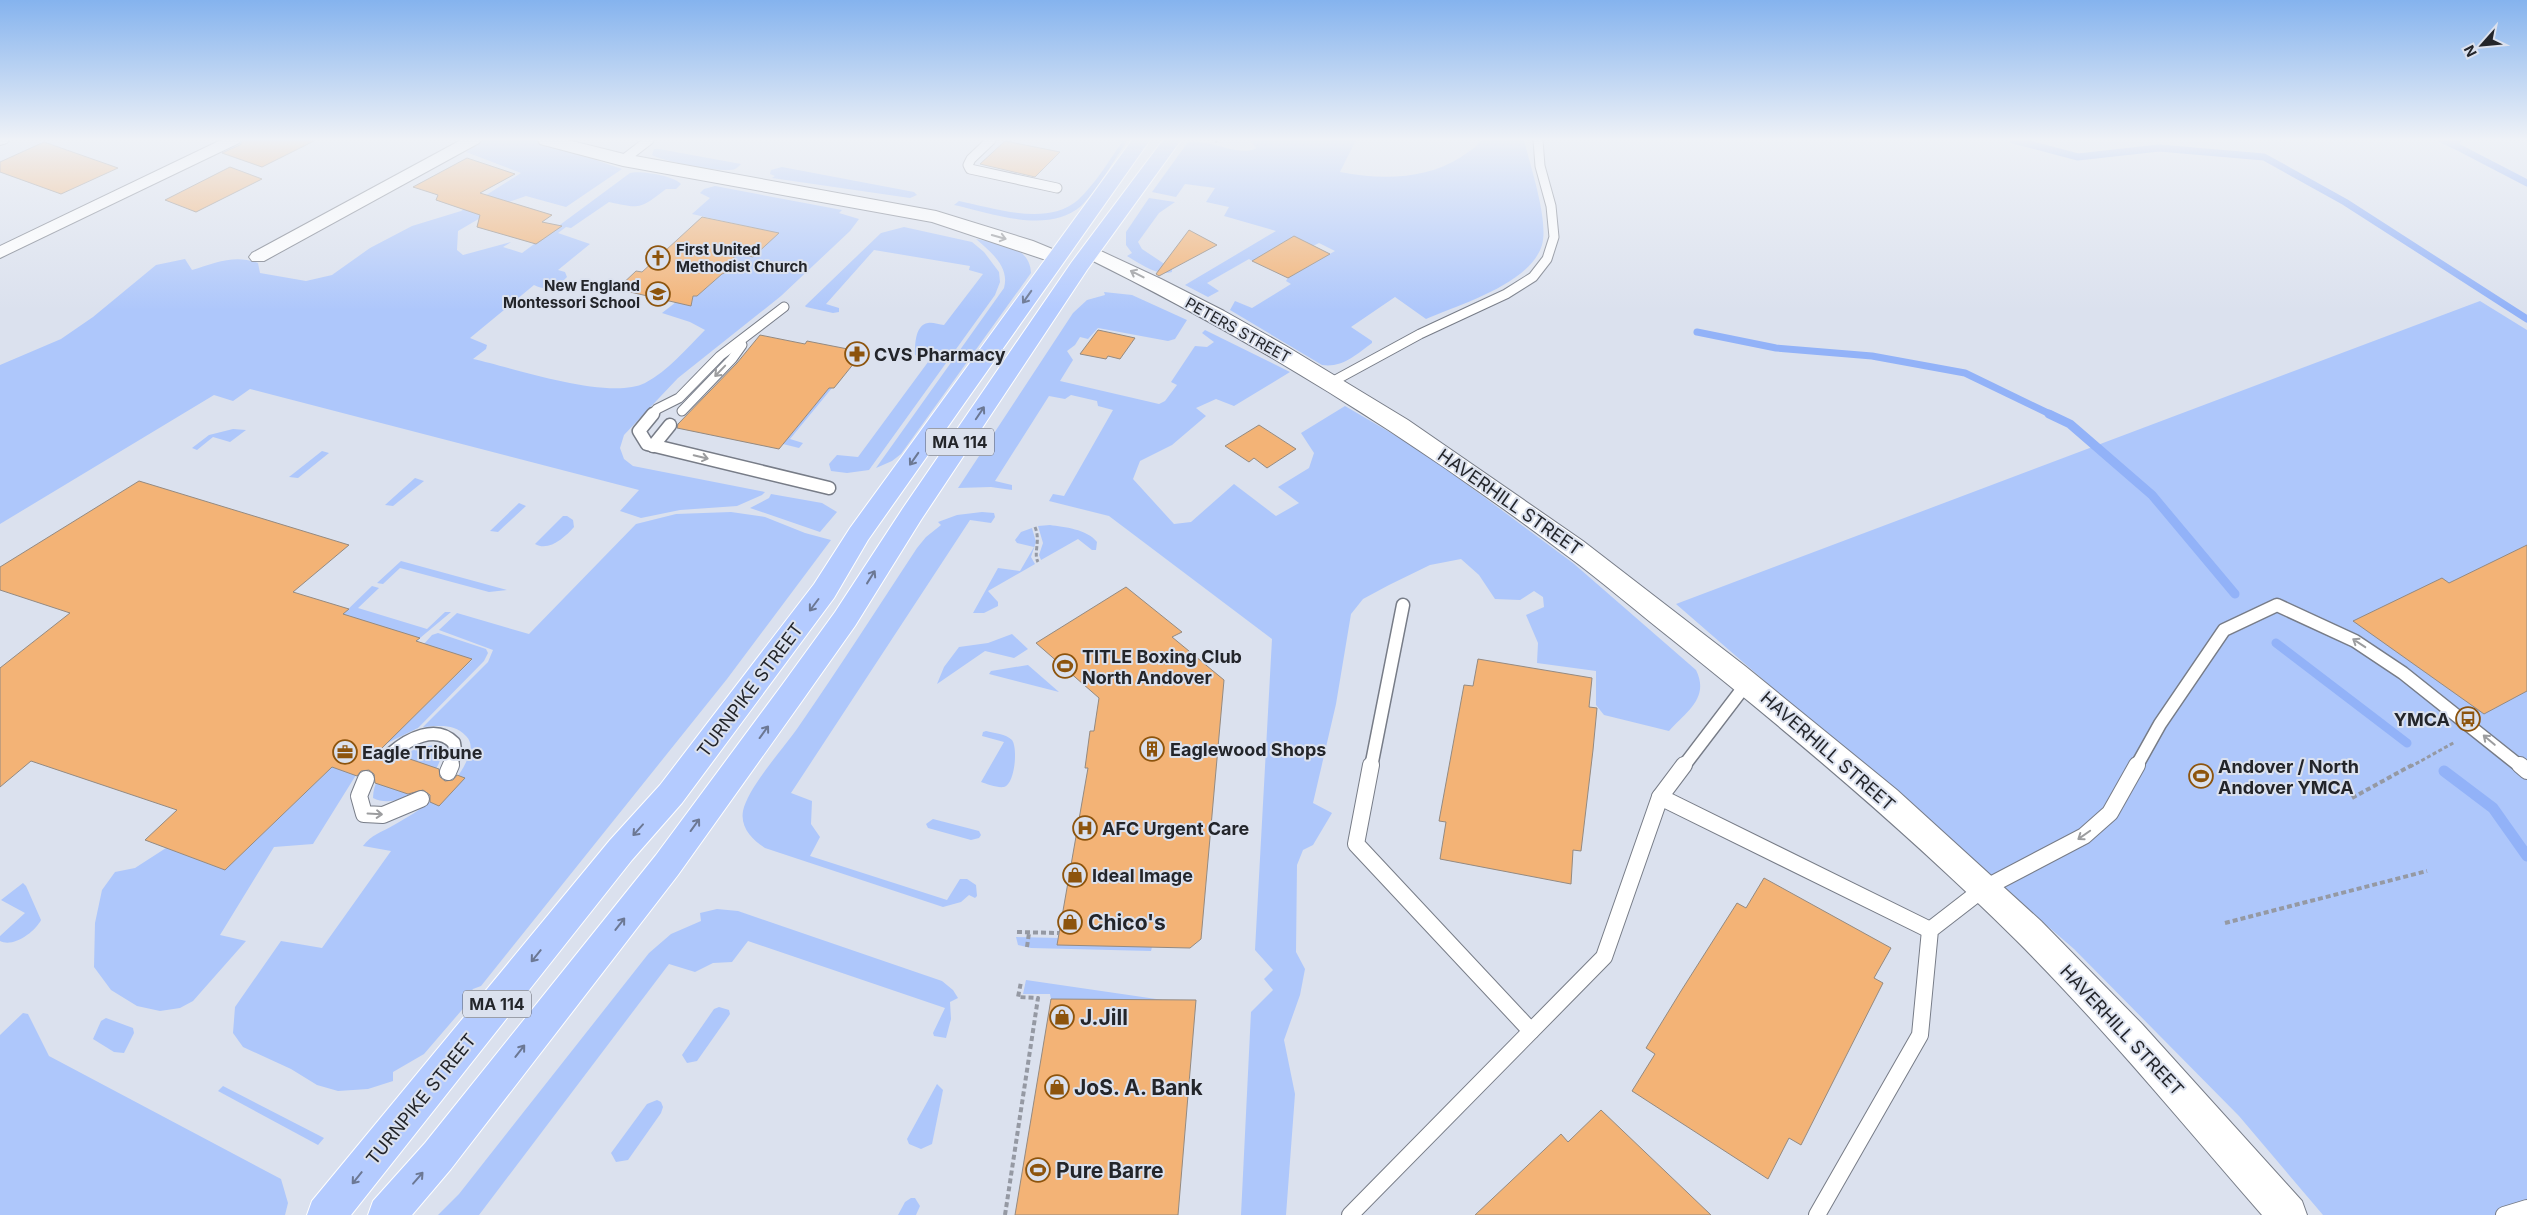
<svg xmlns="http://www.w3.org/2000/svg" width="2527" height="1215" font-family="Inter,sans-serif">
<rect width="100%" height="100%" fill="#dbe1ee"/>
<g fill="#aec7fb">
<path d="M484,140H537L622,169L566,207L526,196L506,203L458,231L457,250L463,255L511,242L503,247L522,253L630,173C640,170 675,176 681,184L676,189H666C640,209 641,209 609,202L571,228L566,227L558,233L590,244L558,270L565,272L567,277C557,287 548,292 534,285L470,338L487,345L486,349L473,359C514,368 609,401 645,383C668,371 687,348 705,330L690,322L662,313L685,295L697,296L711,284L704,282L731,270L735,253L753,257L778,233L692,214L710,198L700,193L704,189L715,186L842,210L839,213L859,219L850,231L781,296L678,378L624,435L620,448L624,459L633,466L765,492L762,495L737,506L680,510L641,518L620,511L639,490L250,389L233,401L214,395L0,524V365L61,339L93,317L156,265L185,259L192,270C215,263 235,254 258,263L260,273L306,281L332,275L370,248L412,226L461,211L521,173L466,152Z"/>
<path d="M1113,140H1128C1115,158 1097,191 1081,206C1048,235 991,213 954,205L959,201C994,208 1047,227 1078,200C1095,184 1109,161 1122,142Z"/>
<path d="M1249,140H1356L1340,172C1381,180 1425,180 1461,157C1468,152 1477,147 1481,140H1524C1530,165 1549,221 1542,245C1530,284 1461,304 1426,319L1395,297L1351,327L1372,341V343C1356,355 1342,368 1322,365L1230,310L1235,301L1252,308L1291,284L1286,281L1288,278L1335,251L1319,243L1313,246L1294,236L1252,261L1249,259L1207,283L1219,291L1208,297L1185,285L1276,231L1224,216L1229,207L1206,202L1215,188L1185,184L1176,197L1152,192L1188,142C1207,138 1242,158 1256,148Z"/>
<path d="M654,149H659L741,164C739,166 737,168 735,169C726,174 661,161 652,155Z"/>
<path d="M782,167L914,192L917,195L910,198L772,178L775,176L770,174L771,170Z"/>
<path d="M1149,198L1175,202L1159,213L1138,242L1142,249L1172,269V272C1158,277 1139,263 1127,256L1132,253L1126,245V232Z"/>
<path d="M904,227L972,242L984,252L999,272L1000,282L995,295L869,470L847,473L831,471L829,464L837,455L858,457L931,358L915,355C915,345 915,325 928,323C933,322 939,325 944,325L983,274L969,270L970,266L874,250L826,304L839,308V312L833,313L806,307L805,306L881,233Z"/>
<path d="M976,239C998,244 1030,245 1031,273L901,454L892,461L876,468L1004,288C1010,267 991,252 976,239Z"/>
<path d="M1104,292L1132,295L1187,320L1175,339L1168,341L1098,328L1088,339L1080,337L1075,345L1067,351L1073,360L1060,381L1159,404L1165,401L1177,385L1171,382L1195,346L1207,347L1214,342L1202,333L1205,330L1290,372L1234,406L1216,399L1196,408L1206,416L1172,445L1140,461L1133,479L1174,524L1191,522L1234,484L1276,516L1299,503L1278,487L1309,468L1314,453L1301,433L1345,406L1422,451L1573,563L1696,670C1710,698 1686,712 1669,731L1604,715L1596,705V671L1537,663L1538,643L1526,615L1544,607L1543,597L1534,591L1520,600L1495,599L1479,575L1461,559L1430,565L1389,585L1363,599L1351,614L1336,704L1313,803L1332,813L1313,845L1303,850L1297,865L1296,952L1305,969L1300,995L1284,1040L1295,1094L1286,1215H1241L1251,1012L1273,990L1264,979L1273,970L1255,950L1272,639L1109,516L1049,501L1053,494L1064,496L1113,410L1098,406L1097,401L1071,395L1065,399L1049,396L995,481L1012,485V490L991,487L958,488L1073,313L1087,300L1105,295Z"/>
<path d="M2480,301L2527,330V1215H2323L2239,1116L2074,949L1676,604Z"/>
<path d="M829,388H832L790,439L803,443L799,448L783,444Z"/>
<path d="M233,429L246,430L230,442L213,437L197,450L192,448L209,435Z"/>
<path d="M322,451L329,453L298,478L289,477Z"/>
<path d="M415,478L424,481L393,506L385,505Z"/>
<path d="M771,494L822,503L837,512L820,532L750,508L769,498Z"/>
<path d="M519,503L526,506L498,532L490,531Z"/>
<path d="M731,512L765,517L805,533L831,540L727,679L481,986L473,989L466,998L467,1004L424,1054L393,1072V1081L368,1089L338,1091L317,1085L291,1069L243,1047L233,1033L235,1007L281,941L322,948L391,851L363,846C371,835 382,832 394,825C420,810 455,789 467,760C471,751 473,743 466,736C454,723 439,726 423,727L488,662L493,650L439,630L457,613L529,634L636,524L676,514Z"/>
<path d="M982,512L994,513L995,517L991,523L970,520L791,793L812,801L811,824L820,837L810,856L947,900L960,879H967L976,885L977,896L975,898L969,895L961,902L943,907L765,848C753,840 740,828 743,811C748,787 784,748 799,726C840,667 878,607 917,548L926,537L941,525L938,522L957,515Z"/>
<path d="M563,516H567L573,520L574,527C565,537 549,552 535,544Z"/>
<path d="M1050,525C1064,527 1087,529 1097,542L1096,550H1092L1078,539L1041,560L1039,555L1043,543L1038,526Z"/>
<path d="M1032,528L1036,542L1031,557L1035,564L988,591L998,602V606L984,613H973L998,568L1020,571L1034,547L1017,543L1015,540L1021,532Z"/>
<path d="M401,561L507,590L489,592L400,568L383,584L377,583Z"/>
<path d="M372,586L379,588L358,608L427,629L445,612H451L420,638L339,618Z"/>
<path d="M438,633L486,649L488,653L484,661L418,728L377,748L405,725L472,660L424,644L432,635Z"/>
<path d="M1012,634L1028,649L1014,658L985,651L937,684L944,667L959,647L988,643Z"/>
<path d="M1028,665L1059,692L989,674L991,671Z"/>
<path d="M986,731C994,733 1006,734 1012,740C1018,748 1015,784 1004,787C997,788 987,784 981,782L1004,742L982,736L983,732Z"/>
<path d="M435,745L442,750C441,778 400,812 373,798C373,768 408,747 435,745Z"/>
<path d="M332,767L356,775L313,844L274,847L220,935L246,941L193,1001L180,1008L160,1011L137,1006L111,990L94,967L95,923L102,890L115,872L135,868L166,848L225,870Z"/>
<path d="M933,819L979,831L981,835L979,838L971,840L928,828L926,824Z"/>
<path d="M23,883L26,886L41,920C35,932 13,948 0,941V936L25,913L1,900Z"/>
<path d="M717,909L738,911L942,981L953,990L958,998L950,1002L951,1019L946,1038L934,1036L933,1033L945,1008L748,941L732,962L713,963L695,972L669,964L479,1215H438L459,1194L649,953L671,934L701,921L700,913Z"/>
<path d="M1016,937L1059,938L1152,947L1151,951L1031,948L1018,945Z"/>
<path d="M1026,980L1163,1000L1051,999L1050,994H1023Z"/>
<path d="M719,1007L729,1010L730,1014L697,1061L687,1063L682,1055L714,1009Z"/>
<path d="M23,1013L28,1014L49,1056L281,1179L288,1203L285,1215H0V1035Z"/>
<path d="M106,1018L133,1028L134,1033L124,1053L114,1052L93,1039L101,1021Z"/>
<path d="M937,1084L943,1090L932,1144L921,1149L909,1144L907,1139Z"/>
<path d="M223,1086L324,1138L318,1145L218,1091Z"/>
<path d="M657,1100L661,1102L663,1107L661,1113L628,1160L616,1162L611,1153L647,1104Z"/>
<path d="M911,1198H915L920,1206L916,1215H898L905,1202Z"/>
</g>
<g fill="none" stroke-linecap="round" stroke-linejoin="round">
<g stroke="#92b2f8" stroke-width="7">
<path d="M2013,140L2078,157L2159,148L2264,157L2345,202L2527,319"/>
<path d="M2443,140L2454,145"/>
<path d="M2458,140L2454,145L2527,183"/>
<path d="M1697,332L1776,348L1872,356L1965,373L2052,415"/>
</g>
<g stroke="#92b2f8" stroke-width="9">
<path d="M2049,414L2070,424L2152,495L2235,594"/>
<path d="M2276,643L2407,743"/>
</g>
<path stroke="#92b2f8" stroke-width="11" d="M2444,771L2493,808L2527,856"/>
</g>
<g fill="#f3b376" stroke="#948a81">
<path d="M243,140H316L262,167L222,153L240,145Z"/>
<path d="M1005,141L1060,152L1035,177L980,164Z"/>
<path d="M44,142L118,168L61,194L0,172V162Z"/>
<path d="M467,158L515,174L480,193L552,215L542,222L562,226L536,244L477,227L480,215L436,200L438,195L413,187Z"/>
<path d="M230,167L262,179L196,212L165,200Z"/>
<path d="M702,217L779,233L753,257L735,253L731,270L722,274L697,296H693L691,306L617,289L636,271L642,272Z"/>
<path d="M1189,230L1217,245L1159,276L1156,274Z"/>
<path d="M1294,236L1330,254L1288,278L1252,261Z"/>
<path d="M1098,330L1112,333L1135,338L1120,359L1108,356L1106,359L1080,354Z"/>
<path d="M760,335L805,344L807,341L863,352L834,388H829L779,449L677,428L678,424L737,363Z"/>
<path d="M1259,425L1296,449L1267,468L1254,458L1249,462L1225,446Z"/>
<path d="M139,481L349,545L293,592L349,609L343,614L420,638L416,641L472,659L381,749L384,750L385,758L390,761L401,756L439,769L440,777L445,781L453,780L457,775L465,778L439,806L430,802V795L423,790L408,794L375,783L374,774L369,770L361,771L357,776L332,767L225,870L145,840L177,810L31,761L0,787V668L70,613L0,590V567Z"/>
<path d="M2527,545V691L2484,714L2353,621L2442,578L2449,583Z"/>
<path d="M1126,587L1182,632L1172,637L1224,680L1201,939L1190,948L1057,945L1088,768H1085L1090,731H1094L1099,698L1036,643Z"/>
<path d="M1478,659L1592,678L1589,707L1597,708L1593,750L1581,851L1573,850L1571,884L1440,859L1446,822L1439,821L1464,685L1473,686Z"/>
<path d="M1764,878L1891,948L1874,978L1883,983L1801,1145L1789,1138L1768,1179L1632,1091L1655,1054L1646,1048L1681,991L1737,903L1746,908Z"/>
<path d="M1051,999L1196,1000L1178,1215H1015Z"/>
<path d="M1601,1110L1711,1215H1475L1561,1134L1568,1142Z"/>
</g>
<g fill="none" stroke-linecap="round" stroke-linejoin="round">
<g stroke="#777c87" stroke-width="11">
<g id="service-far2">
<path d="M991,140L971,159L968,165L970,169L1057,188"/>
<path d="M623,160L649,140"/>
<path d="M1330,383L1420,334L1506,294L1533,277L1547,259L1554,237L1551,206L1540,166L1538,140"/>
<path d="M682,411L732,359L742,345"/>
<path d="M652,415L657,409L679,398L720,356L784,307"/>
</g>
</g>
<g stroke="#777c87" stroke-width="15">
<g id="service-far1">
<path d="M653,414L639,431L647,444L829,488"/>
<path d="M653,446L670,425"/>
<path d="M392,753C408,739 436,724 454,743L455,750L451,767"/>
<path d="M1371,767L1403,605"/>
<path d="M1683,767L1747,683"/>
<path d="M2136,767L2160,724L2224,630L2277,605L2355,641L2403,673L2521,767"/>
</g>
</g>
<g stroke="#777c87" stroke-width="18">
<g id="service">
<path d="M1371,765L1356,844L1531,1031"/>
<path d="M2520,765L2527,771"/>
<path d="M448,772L451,765"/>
<path d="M366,779L359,796L364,814L383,815L421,799"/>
<path d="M1660,797L1930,930"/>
<path d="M1350,1215L1604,957L1660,797L1684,765"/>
<path d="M1817,1215L1920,1035L1930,930L1983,889L2084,836L2110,813L2137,765"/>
<path d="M2504,1215L2527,1208"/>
</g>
</g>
<g stroke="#777c87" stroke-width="2">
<g id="minor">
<path d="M0,140H9L7,143L0,145Z"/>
<path d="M221,140H241L239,143L0,258V246Z"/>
<path d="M461,140H481L479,143L264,261H252L249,257L252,253Z"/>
</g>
</g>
<g stroke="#777c87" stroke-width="2">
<g id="secondary">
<path d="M538,140H568L624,154L936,211L1033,241L1062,253L1065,257L1062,261L1055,263L932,222L623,166L540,144Z"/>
<path d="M1090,246L1161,279L1224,311L1286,346L1408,420L1583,541L1745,666L1897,790L2041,921L2142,1024L2302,1201L2307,1215H2262C2181,1122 2103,1027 2016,940C1908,833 1793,736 1674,641C1638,613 1603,582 1566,555C1414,440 1254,340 1083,256L1080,252L1083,248Z"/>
</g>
</g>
<g stroke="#fff" stroke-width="2">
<g id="trunk">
<path d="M1132,140H1150L868,540L834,598L682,803L632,860L351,1215H307L312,1201L610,840L660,785L814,584L850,528Z"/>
<path d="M1163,140H1181L1087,270L921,520L855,626L802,701L678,875L451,1169L412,1215H368L373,1201L425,1143L656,855L782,685L835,612L903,508L1071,263Z"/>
</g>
</g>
<path stroke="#9599a3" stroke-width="2.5" stroke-dasharray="3 2" stroke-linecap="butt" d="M1216,140V143"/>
<g stroke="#9599a3" stroke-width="3" stroke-dasharray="4 2.5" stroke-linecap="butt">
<path d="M1035,527C1041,541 1033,553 1038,562"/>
<path d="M2410,767L2455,742"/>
</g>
<g stroke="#9599a3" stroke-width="4" stroke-dasharray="5 3" stroke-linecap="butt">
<path d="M2352,798L2412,765"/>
<path d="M2225,923L2427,871"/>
<path d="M1017,932L1059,933"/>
<path d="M1027,947L1029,933"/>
<path d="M1005,1215L1038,998L1018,997L1021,982"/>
</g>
<use href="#service-far2" stroke="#fff" stroke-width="9"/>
<use href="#service-far1" stroke="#fff" stroke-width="12"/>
<use href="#service" stroke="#fff" stroke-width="16"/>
<use href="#minor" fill="#fff" fill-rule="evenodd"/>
<use href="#secondary" fill="#fff" fill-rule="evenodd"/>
<use href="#trunk" fill="#b4cbff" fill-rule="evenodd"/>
</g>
<defs><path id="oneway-shaft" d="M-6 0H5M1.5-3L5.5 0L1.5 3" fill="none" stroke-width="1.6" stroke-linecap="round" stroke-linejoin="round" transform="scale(1.25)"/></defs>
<g stroke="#9c9d9f">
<use href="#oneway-shaft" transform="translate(999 237) rotate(16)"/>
<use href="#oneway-shaft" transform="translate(1137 274) rotate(-153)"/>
<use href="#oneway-shaft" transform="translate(720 371) rotate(134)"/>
<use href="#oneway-shaft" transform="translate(701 457) rotate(13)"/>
<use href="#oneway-shaft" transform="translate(2359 643) rotate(-147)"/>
<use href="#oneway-shaft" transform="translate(2489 740) rotate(-140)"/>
<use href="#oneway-shaft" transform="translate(375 814) rotate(3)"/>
<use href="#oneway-shaft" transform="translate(2084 835) rotate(145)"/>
</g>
<g stroke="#6c7894">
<use href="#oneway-shaft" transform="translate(1027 297) rotate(125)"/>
<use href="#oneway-shaft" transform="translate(980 413) rotate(-56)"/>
<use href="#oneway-shaft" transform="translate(914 459) rotate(125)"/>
<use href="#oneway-shaft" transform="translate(871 577) rotate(-58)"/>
<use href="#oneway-shaft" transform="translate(814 605) rotate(127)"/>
<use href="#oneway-shaft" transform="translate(764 732) rotate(-54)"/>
<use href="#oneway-shaft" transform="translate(695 825) rotate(-54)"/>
<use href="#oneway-shaft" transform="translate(638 830) rotate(132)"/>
<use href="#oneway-shaft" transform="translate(620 924) rotate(-52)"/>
<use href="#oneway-shaft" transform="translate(536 956) rotate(129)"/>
<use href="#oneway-shaft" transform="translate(520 1051) rotate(-52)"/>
<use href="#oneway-shaft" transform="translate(357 1178) rotate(129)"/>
<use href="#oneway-shaft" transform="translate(418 1178) rotate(-49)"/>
</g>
<linearGradient id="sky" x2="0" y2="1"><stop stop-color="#85b3ee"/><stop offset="0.45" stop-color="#eff2f7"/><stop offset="1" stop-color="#eff2f7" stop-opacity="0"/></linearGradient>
<rect width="2527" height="310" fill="url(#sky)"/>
<defs>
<g id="church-ring" transform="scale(1.25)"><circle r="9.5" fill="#dbe1ee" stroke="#8d540d" stroke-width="1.5"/><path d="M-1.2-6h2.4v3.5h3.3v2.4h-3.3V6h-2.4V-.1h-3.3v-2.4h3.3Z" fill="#8d540d"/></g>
<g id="school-ring" transform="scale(1.25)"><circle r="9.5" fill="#dbe1ee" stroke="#8d540d" stroke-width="1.5"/><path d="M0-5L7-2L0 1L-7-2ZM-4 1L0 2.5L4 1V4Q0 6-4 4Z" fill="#8d540d"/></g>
<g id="pharmacy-ring" transform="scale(1.25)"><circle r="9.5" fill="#dbe1ee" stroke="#8d540d" stroke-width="1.5"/><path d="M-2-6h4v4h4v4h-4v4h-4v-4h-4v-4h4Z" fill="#8d540d"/></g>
<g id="stadium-ring" transform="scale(1.25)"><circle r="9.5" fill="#dbe1ee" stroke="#8d540d" stroke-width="1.5"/><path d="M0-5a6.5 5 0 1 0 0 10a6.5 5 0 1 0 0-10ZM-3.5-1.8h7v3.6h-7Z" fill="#8d540d"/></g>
<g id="bus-ring" transform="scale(1.25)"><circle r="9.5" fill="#dbe1ee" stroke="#8d540d" stroke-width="1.5"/><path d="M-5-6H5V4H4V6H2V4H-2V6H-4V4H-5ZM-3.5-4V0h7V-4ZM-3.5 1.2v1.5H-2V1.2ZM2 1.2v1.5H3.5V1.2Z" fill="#8d540d"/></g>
<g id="building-ring" transform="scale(1.25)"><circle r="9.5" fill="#dbe1ee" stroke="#8d540d" stroke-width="1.5"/><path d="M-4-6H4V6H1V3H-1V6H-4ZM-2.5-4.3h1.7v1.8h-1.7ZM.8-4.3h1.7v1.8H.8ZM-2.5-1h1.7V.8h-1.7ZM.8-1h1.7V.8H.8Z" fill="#8d540d"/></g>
<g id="office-ring" transform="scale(1.25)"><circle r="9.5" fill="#dbe1ee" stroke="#8d540d" stroke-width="1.5"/><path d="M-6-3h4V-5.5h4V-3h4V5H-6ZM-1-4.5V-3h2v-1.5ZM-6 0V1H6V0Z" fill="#8d540d"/></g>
<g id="hospital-ring" transform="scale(1.25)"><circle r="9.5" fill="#dbe1ee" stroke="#8d540d" stroke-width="1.5"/><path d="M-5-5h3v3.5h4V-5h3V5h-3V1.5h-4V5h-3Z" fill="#8d540d"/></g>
<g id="shop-ring" transform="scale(1.25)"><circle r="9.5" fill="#dbe1ee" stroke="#8d540d" stroke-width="1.5"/><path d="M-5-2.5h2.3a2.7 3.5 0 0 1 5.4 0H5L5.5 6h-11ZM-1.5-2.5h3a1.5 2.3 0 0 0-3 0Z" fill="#8d540d"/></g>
</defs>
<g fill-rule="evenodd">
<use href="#church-ring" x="658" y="258"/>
<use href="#school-ring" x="658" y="294"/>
<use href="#pharmacy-ring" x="857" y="354"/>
<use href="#stadium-ring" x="1065" y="666"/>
<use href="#bus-ring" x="2468" y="719"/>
<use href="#building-ring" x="1152" y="749"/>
<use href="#office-ring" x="345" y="752"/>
<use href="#stadium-ring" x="2201" y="776"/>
<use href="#hospital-ring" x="1085" y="828"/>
<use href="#shop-ring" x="1075" y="875"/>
<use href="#shop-ring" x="1070" y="922"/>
<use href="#shop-ring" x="1062" y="1017"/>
<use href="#shop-ring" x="1057" y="1087"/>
<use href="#stadium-ring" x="1038" y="1170"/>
</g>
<g text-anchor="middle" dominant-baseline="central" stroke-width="4" stroke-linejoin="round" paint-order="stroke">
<g font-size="15" font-weight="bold" fill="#23252a" stroke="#dbe1ee" text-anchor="start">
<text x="676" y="249">First United<tspan x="676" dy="17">Methodist Church</tspan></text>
<text x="640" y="285" text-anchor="end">New England<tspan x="640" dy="17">Montessori School</tspan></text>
</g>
<g font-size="15" fill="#23252a" stroke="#dbe1ee">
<text transform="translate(1238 330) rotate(29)">PETERS STREET</text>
</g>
<g fill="#dbe1ee" stroke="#5a5d65" stroke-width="1">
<rect x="926" y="428.5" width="68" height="27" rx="4"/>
<rect x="463" y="990.5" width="68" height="27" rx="4"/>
</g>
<g font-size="16" font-weight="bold" fill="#23252a">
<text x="960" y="442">MA 114</text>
<text x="497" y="1004">MA 114</text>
</g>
<g font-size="18" font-weight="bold" fill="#23252a" stroke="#dbe1ee" text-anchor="start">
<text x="874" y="354">CVS Pharmacy</text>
<text x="1082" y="656">TITLE Boxing Club<tspan x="1082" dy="21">North Andover</tspan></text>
<text x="2450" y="719" text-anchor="end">YMCA</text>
<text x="1170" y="749">Eaglewood Shops</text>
<text x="362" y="752">Eagle Tribune</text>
<text x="2218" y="766">Andover / North<tspan x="2218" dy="21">Andover YMCA</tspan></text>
<text x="1102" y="828">AFC Urgent Care</text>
<text x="1092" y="875">Ideal Image</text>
</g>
<g font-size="18" fill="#23252a" stroke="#dbe1ee">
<text transform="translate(1510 502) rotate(35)">HAVERHILL STREET</text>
<text transform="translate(750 690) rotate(-53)">TURNPIKE STREET</text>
<text transform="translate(1828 751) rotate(41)">HAVERHILL STREET</text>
<text transform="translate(2122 1030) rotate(47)">HAVERHILL STREET</text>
<text transform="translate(421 1099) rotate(-51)">TURNPIKE STREET</text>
</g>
<g font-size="21" font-weight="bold" fill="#23252a" stroke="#dbe1ee" text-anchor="start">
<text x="1088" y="922">Chico's</text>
<text x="1080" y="1017">J.Jill</text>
<text x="1074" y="1087">JoS. A. Bank</text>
<text x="1056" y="1170">Pure Barre</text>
</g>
</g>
<g transform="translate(2482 45) rotate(243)" stroke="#dbe1ee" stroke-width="4" paint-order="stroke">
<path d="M0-4L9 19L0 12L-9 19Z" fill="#23252a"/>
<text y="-8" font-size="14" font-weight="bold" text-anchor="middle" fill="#23252a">N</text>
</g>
</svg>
